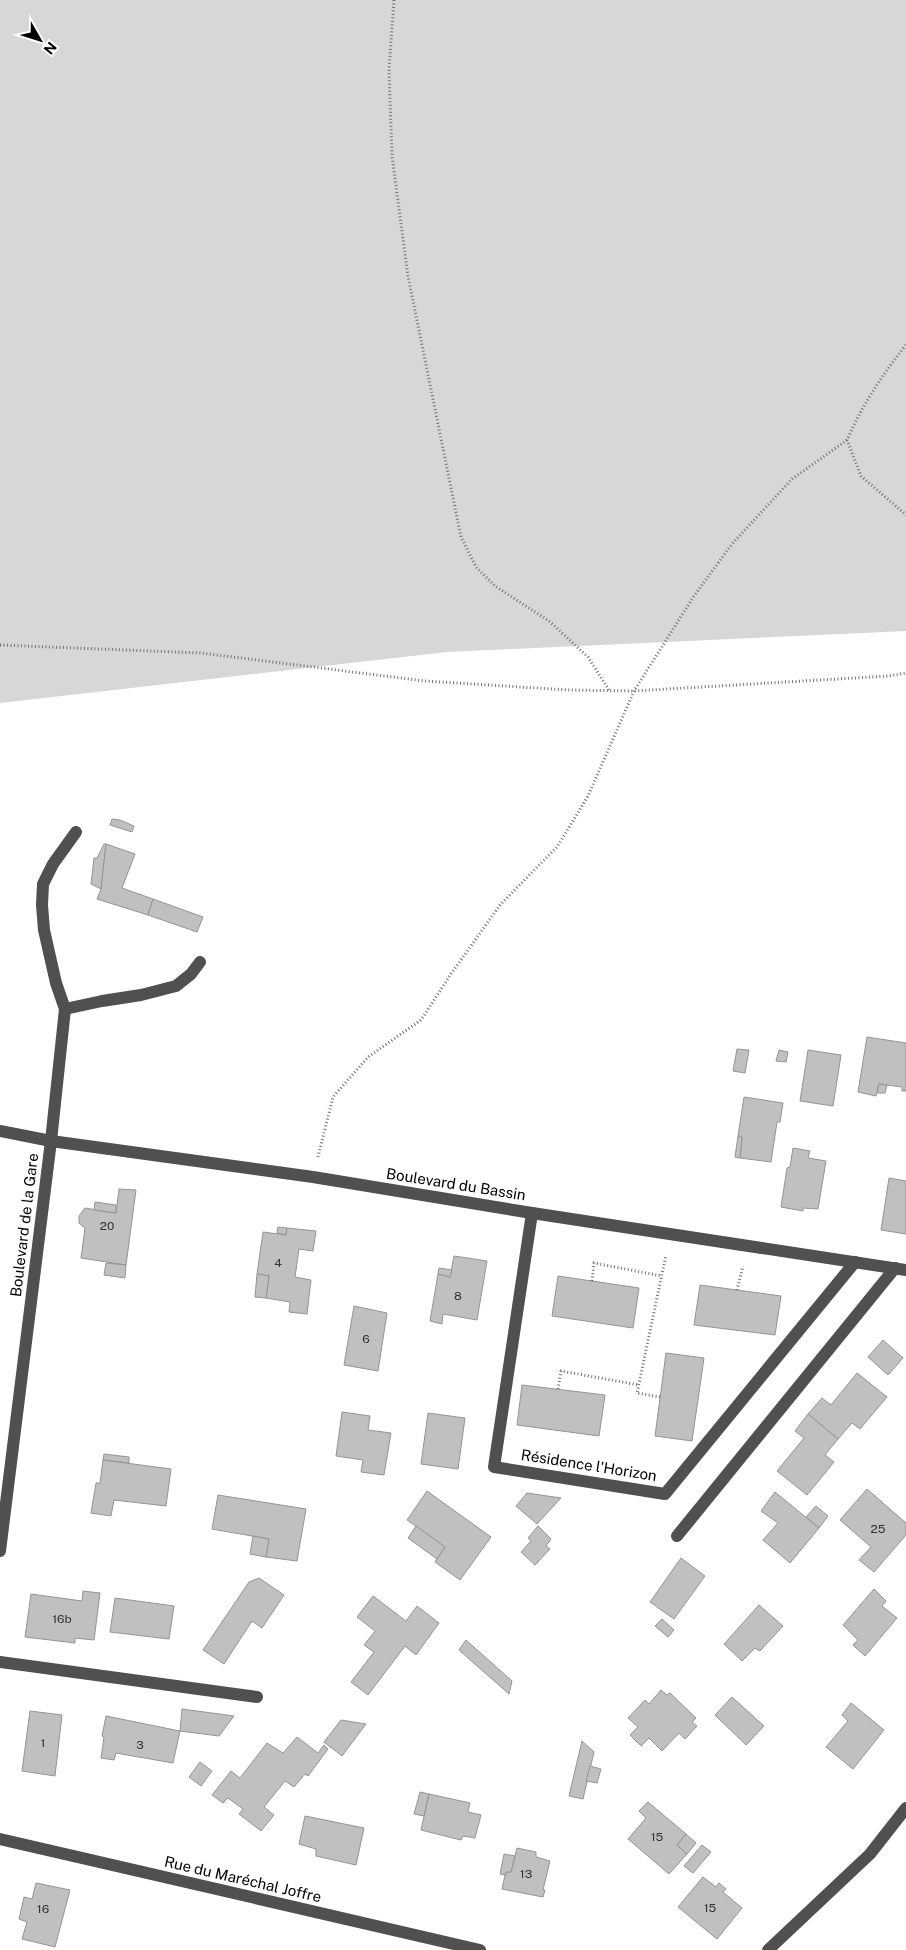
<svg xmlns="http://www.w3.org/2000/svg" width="906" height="1950" font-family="'Public Sans',sans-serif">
<rect width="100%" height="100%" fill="#fff"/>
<path fill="#d7d7d7" d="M0,0H906V631L447,652L0,703Z"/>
<g fill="#c0c0c0" stroke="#949494">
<path d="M112,819L120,820L134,826L132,832L110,825Z"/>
<path d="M104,844H106L101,889L91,884L94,858H97Z"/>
<path d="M106,844L135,854L122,888L153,899L148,915L97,899L101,889Z"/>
<path d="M153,899L203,917L197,932L148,915Z"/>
<path d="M867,1037L906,1043V1091H902V1087L879,1084L876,1096L858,1092Z"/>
<path d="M737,1049L749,1050L745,1073L733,1071Z"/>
<path d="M779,1050L788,1052L786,1062L776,1061Z"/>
<path d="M808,1050L841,1055L833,1106L800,1101Z"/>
<path d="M879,1084L887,1085L885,1093H877Z"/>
<path d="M744,1097L783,1103L780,1122H777L771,1162L740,1158L742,1137L738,1136Z"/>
<path d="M738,1136L742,1137L740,1158L735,1157Z"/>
<path d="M793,1148L810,1151L808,1158L826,1161L818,1209L803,1208V1211L781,1207L787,1168L790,1167Z"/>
<path d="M889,1178L906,1181V1234L881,1230Z"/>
<path d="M119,1189L136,1190L126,1265L81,1258L85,1228L79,1223V1216L85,1208L116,1213Z"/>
<path d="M95,1202L116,1205V1213L94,1210Z"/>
<path d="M278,1227L287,1228L286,1235L277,1233Z"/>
<path d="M287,1228L316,1231L313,1251L299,1249L295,1277L311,1280L307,1314L289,1312L290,1302L266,1298L269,1276L257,1274L263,1232L286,1235Z"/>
<path d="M454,1256L487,1261L477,1320L443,1314L442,1324L430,1321L438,1274L450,1277Z"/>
<path d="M106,1263L126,1265L125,1278L104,1275Z"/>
<path d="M439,1268L452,1270L450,1277L438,1274Z"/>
<path d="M257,1274L269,1276L266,1298L255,1297Z"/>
<path d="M558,1276L639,1288L633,1328L552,1316Z"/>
<path d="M700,1285L781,1296L775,1335L694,1325Z"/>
<path d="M354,1306L387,1313L378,1371L344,1365Z"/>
<path d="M883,1340L903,1358L888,1375L868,1357Z"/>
<path d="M666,1353L704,1358L692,1441L655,1436Z"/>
<path d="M857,1373L887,1397L860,1429L852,1423L838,1439L808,1414L822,1398L831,1405Z"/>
<path d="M522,1385L605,1395L599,1436L517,1425Z"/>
<path d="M342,1412L370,1416L368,1430L391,1433L384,1475L361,1472L363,1460L336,1456Z"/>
<path d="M428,1413L465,1418L458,1469L421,1464Z"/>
<path d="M808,1414L838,1439L825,1455L834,1462L807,1495L777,1471L804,1438L795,1431Z"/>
<path d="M104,1454L129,1457V1463L103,1460Z"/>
<path d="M103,1460L171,1469L166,1506L114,1500L111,1516L91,1513L96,1483H100Z"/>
<path d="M867,1489L906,1523V1535L874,1572L859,1560L871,1547L840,1520Z"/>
<path d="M427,1491L491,1537L460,1580L435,1562L445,1547L407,1520Z"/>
<path d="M775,1492L819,1528L790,1563L763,1540L778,1523L761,1511Z"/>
<path d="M527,1493L561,1498L537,1524L516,1506Z"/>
<path d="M218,1495L306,1509L297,1561L266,1557L269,1539L212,1529Z"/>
<path d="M816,1506L828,1516L819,1528L806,1517Z"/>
<path d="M416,1526L445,1547L437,1559L408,1538Z"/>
<path d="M538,1526L551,1539L546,1546L550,1549L535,1565L521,1552L531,1541L528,1538Z"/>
<path d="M253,1536L269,1539L266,1557L250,1554Z"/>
<path d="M681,1558L705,1576L674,1619L650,1602Z"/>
<path d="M259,1578L284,1595L262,1628L252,1621L224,1664L203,1650L249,1582Z"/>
<path d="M874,1589L886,1601L882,1606L897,1618L865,1656L853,1645L858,1640L843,1625Z"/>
<path d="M83,1591L100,1593L94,1640L75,1638V1643L25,1637L31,1594L82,1601Z"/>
<path d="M373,1596L406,1621L417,1606L439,1623L416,1655L405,1646L368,1695L351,1682L374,1652L364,1645L375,1631L357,1617Z"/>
<path d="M115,1598L174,1606L169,1639L110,1632Z"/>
<path d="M759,1605L783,1626L760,1651L755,1648L742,1661L724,1644Z"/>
<path d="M662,1619L674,1630L668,1637L655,1626Z"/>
<path d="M466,1640L512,1681L509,1694L459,1650Z"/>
<path d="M661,1690L667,1695L670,1693L696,1718L692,1722L697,1726L685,1739L679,1733L662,1751L649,1738L641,1746L630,1735L638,1727L628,1718L645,1700L649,1704Z"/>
<path d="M732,1697L764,1726L746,1745L715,1715Z"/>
<path d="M851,1703L884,1730L853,1769L826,1747L848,1721L842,1715Z"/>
<path d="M182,1709L234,1716L219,1736L180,1731Z"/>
<path d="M30,1711L62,1715L55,1776L22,1771Z"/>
<path d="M106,1716L180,1731L173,1763L116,1753L114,1760L101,1758L104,1737L102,1736Z"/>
<path d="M341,1720L366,1724L342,1756L324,1742Z"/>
<path d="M297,1737L318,1753L324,1745L328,1749L308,1776L305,1774L294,1787L285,1781L264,1807L274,1815L261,1831L239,1814L243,1809L228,1798L223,1803L212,1795L231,1771L240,1778L267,1743L283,1753Z"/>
<path d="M582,1741L594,1752L583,1799L569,1796Z"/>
<path d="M200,1762L212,1771L201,1786L189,1777Z"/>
<path d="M590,1766L601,1769L597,1783L586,1781Z"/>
<path d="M420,1792L429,1794L424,1816L414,1814Z"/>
<path d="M429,1794L470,1803L468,1812L481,1815L475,1838L463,1836L461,1840L421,1830Z"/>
<path d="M648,1802L686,1834L677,1845L687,1854L669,1874L628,1839L646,1818L639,1811Z"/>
<path d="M305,1816L364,1828L356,1865L316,1856V1849L299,1844Z"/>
<path d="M686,1834L696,1843L687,1854L677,1845Z"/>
<path d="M702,1845L711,1852L693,1873L684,1866Z"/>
<path d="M517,1848L536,1852V1857L550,1861L543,1890H545L543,1897L502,1889L505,1875L506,1872H511Z"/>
<path d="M504,1854L515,1856L511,1872H506L505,1875L500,1874Z"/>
<path d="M703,1877L716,1887L719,1883L726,1889L723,1892L742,1908L717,1939L678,1907Z"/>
<path d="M36,1883L70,1890L55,1947L22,1939L27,1922L19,1919L24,1897L32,1899Z"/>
</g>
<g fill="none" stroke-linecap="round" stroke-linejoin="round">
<g stroke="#727272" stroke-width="3" stroke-dasharray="1 2.5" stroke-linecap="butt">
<path d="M394,0L389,69L392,156L408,276L461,537L476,567L495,586L549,621L588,657L609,690"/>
<path d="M906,345C882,375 863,404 847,440L861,476L906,515"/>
<path d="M0,645L201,653L425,681L568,690L634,691L888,676L906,673"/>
<path d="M318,1157L333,1097L368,1057L421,1020L451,974L500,905L557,847L588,796L634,691L694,596L732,544L792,479L847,440"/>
<path d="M592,1281L594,1263L662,1276"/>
<path d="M737,1290L743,1266"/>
<path d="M558,1389L561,1371L639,1385"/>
<path d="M660,1397L637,1393L666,1255"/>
</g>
<g stroke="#505050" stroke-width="12">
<path d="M65,1009L102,1001L141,995L176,986L191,974L200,962"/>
<path d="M0,1131L51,1141L313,1177L532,1213L906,1270"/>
<path d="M532,1213L494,1467L665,1494L855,1262"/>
<path d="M677,1536L895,1268"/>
<path d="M0,1551L51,1141L65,1009L56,983L44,930L42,905L43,884L53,864L76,832"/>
<path d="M0,1662L257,1697"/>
<path d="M0,1839L480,1950"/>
<path d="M768,1950L870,1854L906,1808"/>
</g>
</g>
<g text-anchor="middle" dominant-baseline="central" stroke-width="5" stroke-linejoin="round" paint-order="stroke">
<g font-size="12" fill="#303030">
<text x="107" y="1226">20</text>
<text x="278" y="1263">4</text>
<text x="458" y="1296">8</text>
<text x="366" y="1339">6</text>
<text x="878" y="1529">25</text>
<text x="62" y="1619">16b</text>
<text x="43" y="1743">1</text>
<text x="140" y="1745">3</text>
<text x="657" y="1837">15</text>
<text x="526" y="1874">13</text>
<text x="710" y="1908">15</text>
<text x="43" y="1909">16</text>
</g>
<g font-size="15" fill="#000" stroke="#fff">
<text transform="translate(456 1184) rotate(9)">Boulevard du Bassin</text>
<text transform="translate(24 1225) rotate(-83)">Boulevard de la Gare</text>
<text transform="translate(589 1465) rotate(9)">Résidence l'Horizon</text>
<text transform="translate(243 1879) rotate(13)">Rue du Maréchal Joffre</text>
</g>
</g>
<g transform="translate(40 40) rotate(129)" stroke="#ffffff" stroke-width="4" paint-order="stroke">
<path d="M0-4L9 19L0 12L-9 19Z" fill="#000000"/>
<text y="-8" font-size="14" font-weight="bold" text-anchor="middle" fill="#000000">N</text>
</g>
</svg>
